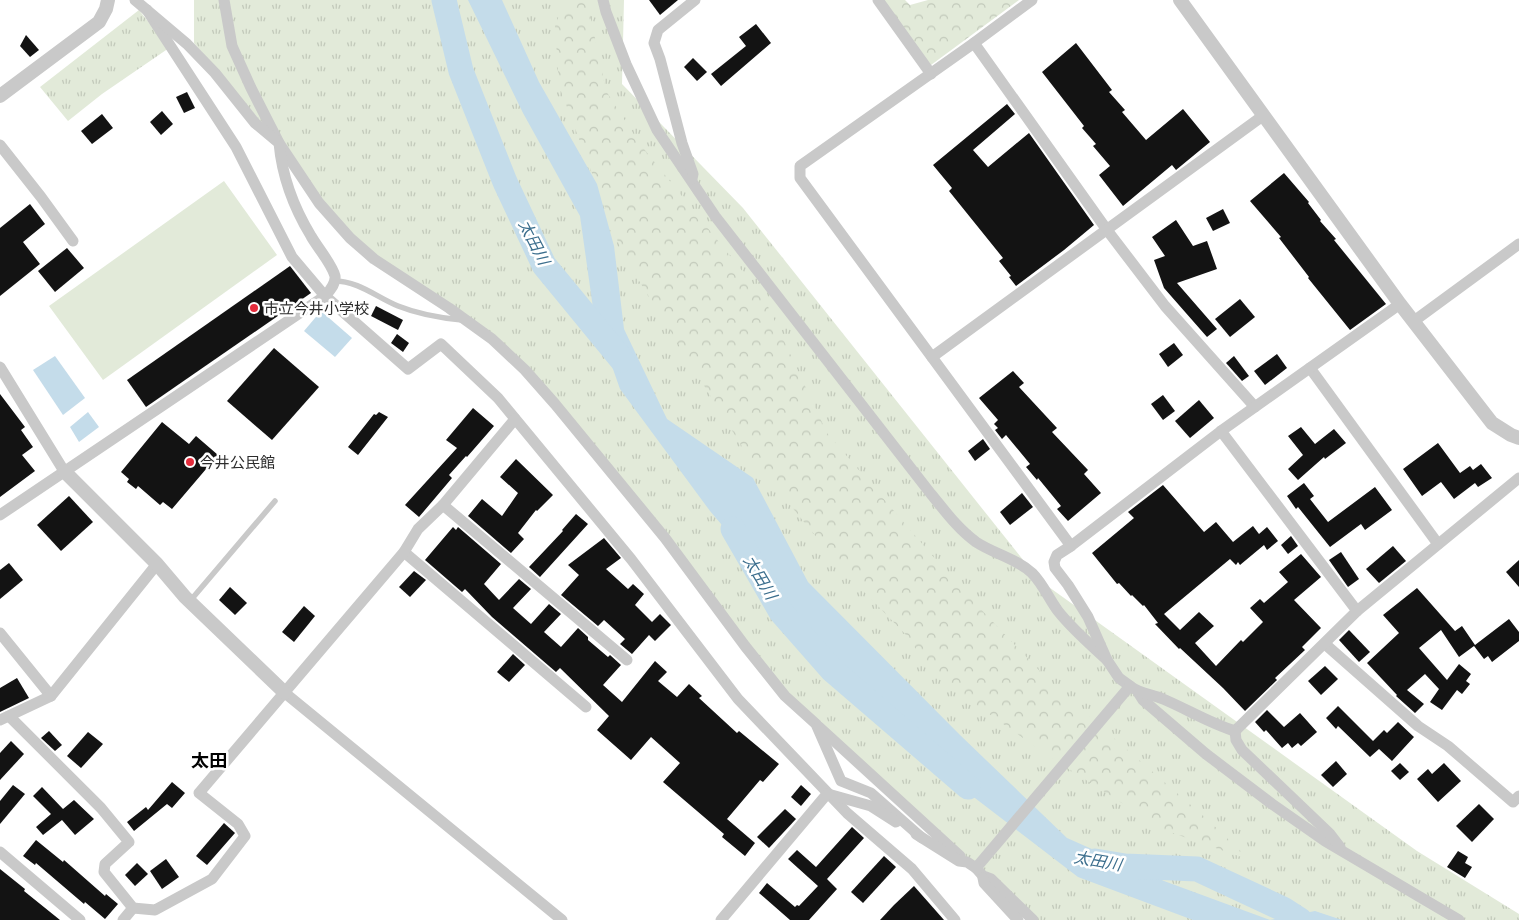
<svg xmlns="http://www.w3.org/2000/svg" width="1519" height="920" font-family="'Exo 2','Noto Sans JP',sans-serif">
<defs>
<pattern id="grass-tufts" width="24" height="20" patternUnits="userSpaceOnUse" patternTransform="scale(1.25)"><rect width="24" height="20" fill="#e2ead9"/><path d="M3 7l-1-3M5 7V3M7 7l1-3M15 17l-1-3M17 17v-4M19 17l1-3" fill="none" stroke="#c2c9ba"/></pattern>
<pattern id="forest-crowns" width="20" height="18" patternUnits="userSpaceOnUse" patternTransform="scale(1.25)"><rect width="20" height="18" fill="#e2ead9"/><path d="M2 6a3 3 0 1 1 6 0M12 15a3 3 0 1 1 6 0" fill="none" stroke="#c2c9ba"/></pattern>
</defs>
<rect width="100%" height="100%" fill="#fff"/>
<g fill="url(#grass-tufts)">
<path d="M194,0H624L622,84L743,208L1039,580L1417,851L1519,914V920H1029L785,696L582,437L482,331L350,238L279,143L194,43Z"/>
<path d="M139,10L169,48L102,94L68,121L40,87Z"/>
</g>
<g fill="url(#forest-crowns)">
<path d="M565,0H587L606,91L640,144L764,298L827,433L955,582L1053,685L1208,820L1250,860L1164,830L1047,755L933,674L907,636L845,572L741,445L623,255L559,86L555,26Z"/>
<path d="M879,0H905L910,5L928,0H1019L931,65Z"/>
</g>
<path fill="#e2ead9" d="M224,181L277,255L103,380L49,306Z"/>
<g fill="#c4dcea">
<path d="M468,0H502L539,82L597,184L614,246L624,329L667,419L753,478L808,582L960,735L1067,838L1164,881L1270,920L1315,911L1342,920H1193L1078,877L971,795L833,656L710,511L620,389L594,315L580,216L523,113Z"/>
<path d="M321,311L352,338L335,357L304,331Z"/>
<path d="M55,356L85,398L63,415L33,370Z"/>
<path d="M88,412L99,427L79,442L70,427Z"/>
</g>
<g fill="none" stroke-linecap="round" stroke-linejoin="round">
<g stroke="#c4dcea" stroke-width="25">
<path d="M444,0L461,71L505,182L544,265L622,360"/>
<path d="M733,529L781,612L832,670L968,787"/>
<path d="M1095,861L1125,866L1197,869L1283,909L1300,920"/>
</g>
</g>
<g fill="#131313">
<path d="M649,0H678L660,15Z"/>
<path d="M756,24L771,43L721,86L711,74L746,46L739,37Z"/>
<path d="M26,35L39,50L30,57L20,46Z"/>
<path d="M1076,43L1112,90L1109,92L1125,110L1122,112L1146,140L1183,109L1210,142L1176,170L1172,165L1123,206L1099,175L1110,166L1093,146L1096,144L1082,128L1084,126L1042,72Z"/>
<path d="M693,58L707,72L697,81L684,67Z"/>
<path d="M187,92L195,108L184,113L176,97Z"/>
<path d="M1007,104L1015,114L973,150L988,167L1029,133L1094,225L1064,250L1016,286L1009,277L1011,276L999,261L1003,258L949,191L952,188L933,165Z"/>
<path d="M162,111L173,124L161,135L150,122Z"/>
<path d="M102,114L113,128L92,144L81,131Z"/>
<path d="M1284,173L1309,202L1308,203L1321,220L1320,221L1336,239L1334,240L1386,304L1350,330L1308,278L1309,277L1279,238L1281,237L1250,201Z"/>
<path d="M30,204L45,224L23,242L40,264L0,296V228Z"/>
<path d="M1223,209L1230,223L1213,231L1206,218Z"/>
<path d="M1176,220L1193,246L1207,241L1217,269L1177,283L1217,329L1207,337L1164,288L1154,260L1165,256L1152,237Z"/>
<path d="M67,248L84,268L55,292L38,271Z"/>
<path d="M290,266L311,293L146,407L127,380Z"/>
<path d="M1240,299L1255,317L1230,337L1215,319Z"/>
<path d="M376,306L403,320L398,330L371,316Z"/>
<path d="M397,334L409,343L403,352L391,343Z"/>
<path d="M1174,343L1183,355L1168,367L1159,354Z"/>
<path d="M274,348L319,387L272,440L227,401Z"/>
<path d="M1277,354L1287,368L1265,385L1254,371Z"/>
<path d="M1234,356L1249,376L1242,381L1226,363Z"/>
<path d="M1013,371L1024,383L1019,387L1057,428L1052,432L1088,470L1084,474L1101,493L1068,521L1057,509L1061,506L1038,478L1037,480L1026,467L1030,464L1006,435L1002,439L995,430L998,428L994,424L998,420L979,398Z"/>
<path d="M0,394L25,427L21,430L33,447L22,455L35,471L0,497Z"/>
<path d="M1163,395L1175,411L1163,420L1151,404Z"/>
<path d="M1199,400L1214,418L1190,438L1175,421Z"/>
<path d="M473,408L494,426L467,457L466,456L449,475L452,478L419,517L405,505L457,448L446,440Z"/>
<path d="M379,412L388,417L358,455L348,447L374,414L376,415Z"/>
<path d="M162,422L189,444L196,436L218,455L172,509L163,502L160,505L138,486L136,489L127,482L129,479L121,472Z"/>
<path d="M1301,427L1315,444L1334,429L1346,443L1325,459L1324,457L1298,480L1288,469L1303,455L1288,436Z"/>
<path d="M983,439L990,449L975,461L968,451Z"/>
<path d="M1438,443L1460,473L1470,466L1473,470L1481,464L1492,478L1478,487L1475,483L1454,499L1441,482L1422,496L1403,469Z"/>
<path d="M516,459L553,495L537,511L536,510L518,533L524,539L511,553L468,516L482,499L502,516L518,493L500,477Z"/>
<path d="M1304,483L1314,496L1310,499L1328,522L1375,487L1392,510L1365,530L1361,524L1330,547L1298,507L1296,509L1287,496Z"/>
<path d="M1163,485L1204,532L1216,522L1233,542L1253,526L1259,534L1267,527L1278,541L1267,550L1264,545L1240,565L1238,562L1236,565L1230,559L1164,614L1180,630L1199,612L1214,626L1195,643L1216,666L1241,640L1243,642L1263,622L1250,608L1260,599L1264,603L1288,582L1279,572L1301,554L1321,577L1294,600L1321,628L1302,647L1305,650L1275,678L1277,680L1245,711L1223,688L1180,648L1179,649L1155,624L1158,623L1144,605L1143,606L1132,595L1131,596L1119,583L1117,584L1092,553L1134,518L1128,512Z"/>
<path d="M1022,493L1033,507L1010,525L1000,512Z"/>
<path d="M69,496L93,522L61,551L37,525Z"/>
<path d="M576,514L588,524L540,577L529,567L563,531L562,530Z"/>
<path d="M453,527L456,530L458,527L501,564L484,584L499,600L519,579L531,589L513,608L531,624L549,604L561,614L544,632L561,647L578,628L588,637V640L608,657L610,655L621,665L603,685L622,702L655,661L667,672L658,681L677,697L689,684L702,696L699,698L737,733L739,731L779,764L763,782L760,780L727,819L755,843L745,856L722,837L724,834L663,782L680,763L651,737L631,760L597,730L609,716L560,668L556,672L492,617L465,589L462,592L425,560Z"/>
<path d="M1291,536L1298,546L1288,554L1281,545Z"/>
<path d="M604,538L621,558L606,569L628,589L633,584L644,594L635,605L652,622L660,614L671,625L655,641L649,635L632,654L620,644L625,639L604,620L598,626L561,595L579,575L568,565Z"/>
<path d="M1393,546L1406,561L1379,583L1366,569Z"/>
<path d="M1341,552L1359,579L1348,587L1329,560Z"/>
<path d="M1519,560V587L1506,572Z"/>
<path d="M9,563L23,580L0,599V570Z"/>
<path d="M414,571L426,580L410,597L399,587Z"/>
<path d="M230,587L247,603L235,615L219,600Z"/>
<path d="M1417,588L1455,631L1462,626L1475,645L1509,619L1519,632V641L1492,662L1488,656L1484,659L1474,646L1459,657L1441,630L1419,648L1447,680L1459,664L1471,674L1466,681L1470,684L1462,694L1457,690L1442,710L1430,702L1439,689L1425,674L1407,690L1424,704L1415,713L1396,696L1397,695L1367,663L1399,633L1383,615Z"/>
<path d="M304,606L315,616L294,642L282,632Z"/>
<path d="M1349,630L1370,652L1359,662L1339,640Z"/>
<path d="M513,654L525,665L509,682L497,672Z"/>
<path d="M1325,666L1338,679L1321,695L1308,681Z"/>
<path d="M17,678L29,698L0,712V688Z"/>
<path d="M1338,706L1373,741L1384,730L1387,733L1398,722L1414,737L1392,761L1379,749L1370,757L1338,726L1336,729L1326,718Z"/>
<path d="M1267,710L1284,727L1300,713L1317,732L1301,746L1298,743L1292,748L1288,743L1282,748L1266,730L1264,732L1255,722Z"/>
<path d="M49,731L62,745L55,751L41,738Z"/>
<path d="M88,732L103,744L81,768L67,756Z"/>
<path d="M11,741L24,754L0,780V753Z"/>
<path d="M1336,761L1347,774L1333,787L1321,775Z"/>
<path d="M1400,763L1409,772L1400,780L1391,771Z"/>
<path d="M1444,763L1461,781L1438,802L1417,779L1428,769L1432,774Z"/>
<path d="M172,782L185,793L172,808L167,804L134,831L127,822L146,807L148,810Z"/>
<path d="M13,785L25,794L0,824V801Z"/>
<path d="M801,785L811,794L801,806L791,797Z"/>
<path d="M42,787L63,809L74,800L94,819L75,835L62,820L43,835L36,827L51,814L33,796Z"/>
<path d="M1479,804L1494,819L1472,842L1456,826Z"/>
<path d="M785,809L796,819L769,848L757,837Z"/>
<path d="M224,823L235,833L207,865L196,856Z"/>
<path d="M852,827L864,838L827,879L837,889L809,920H790L759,893L767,883L795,907L797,905L799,906L818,886L788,859L797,850L816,867Z"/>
<path d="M36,840L63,862L64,860L105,896L106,894L118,904L105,919L85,902L84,904L36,863L35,865L23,856Z"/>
<path d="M1458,851L1468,857L1465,863L1472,867L1465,878L1447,867Z"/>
<path d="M884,856L896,867L863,903L851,892Z"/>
<path d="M166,859L179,877L162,889L150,871Z"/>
<path d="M137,863L148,874L135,886L125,875Z"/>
<path d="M0,869L25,889L24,891L60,920H0Z"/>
<path d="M914,886L944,920H880L894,905Z"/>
</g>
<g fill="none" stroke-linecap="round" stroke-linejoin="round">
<g stroke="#c9c9c9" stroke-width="5.5">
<path d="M334,281C359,281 376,297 398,306C418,314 440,318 462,320"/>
<path d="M190,601L275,501"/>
</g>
<g stroke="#c9c9c9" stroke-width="11">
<path d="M224,0L232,46L251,88L279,143L319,203L350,238L374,259L449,308L492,339L525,370L555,404L665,538L745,646L785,696L816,724L841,781L871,793L922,838"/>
<path d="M603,0L606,12L626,64L657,130L684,170L715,216L931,494C945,511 958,529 976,542C994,554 1016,558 1032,573C1043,584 1049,599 1058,611C1072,629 1090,644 1107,660"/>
<path d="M878,0L931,74"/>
<path d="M1032,0L974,43L800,166V178L1071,546"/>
<path d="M147,10L236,147L292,257L325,296L408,369L441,344L498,398L631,559L738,699L847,813L912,869L955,920"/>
<path d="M974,43L1107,230L1165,306L1255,407"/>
<path d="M0,145L41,197L73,241"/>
<path d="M692,179L693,174L682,143L660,59L654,43L658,30L695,0"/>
<path d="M1414,321L1519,244"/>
<path d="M932,357L1264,115"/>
<path d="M0,367L64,471"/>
<path d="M1310,368L1438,544"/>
<path d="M1221,431L1357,611"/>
<path d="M443,505L627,660"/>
<path d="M0,515L325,296C330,290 336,284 335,276C332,264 317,247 311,236C294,208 282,176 279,143L255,123L215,73L187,44L135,0"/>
<path d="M404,552L586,707"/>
<path d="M0,633L51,696"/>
<path d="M1325,644L1418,726L1448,746L1513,802L1519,796"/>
<path d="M1130,686L1119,678L1107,660L1088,617L1068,585L1055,568L1054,562L1057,555L1071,546L1221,431L1400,304"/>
<path d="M1138,692L1143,700L1206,754L1272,804L1325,841L1459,920"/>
<path d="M285,693L562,920"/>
<path d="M9,716L101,808L129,842L105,864L104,872L133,908L155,910L212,879L245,836L238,824L199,793L404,552L418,529L443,505L515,419"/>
<path d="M0,720L51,696L157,564"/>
<path d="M819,727L960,856"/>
<path d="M1235,731L1357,611L1519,478"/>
<path d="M1235,731L1236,740L1242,750L1330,834L1340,847"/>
<path d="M828,794L871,806L896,822"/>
<path d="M916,834L959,861L967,862L976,868L1130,686C1140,694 1151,694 1163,699C1187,709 1209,723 1235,731"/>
<path d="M0,852L80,920"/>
<path d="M976,868L983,876L991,879L1033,920"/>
<path d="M983,878L984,883L1018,920"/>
<path d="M123,920L133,908"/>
<path d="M721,920L827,794"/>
</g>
<g stroke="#c9c9c9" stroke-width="14">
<path d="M1180,0L1400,304L1492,423L1511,435L1519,438"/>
<path d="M0,96L99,22L106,9L108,0"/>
<path d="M64,471L157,564L185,597L285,693"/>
</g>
</g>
<g fill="#e52c3c" stroke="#fff" stroke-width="2">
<circle cx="254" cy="308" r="5"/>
<circle cx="190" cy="462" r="5"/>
</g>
<g text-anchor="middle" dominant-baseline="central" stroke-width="5" stroke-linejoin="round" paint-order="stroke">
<g font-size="15" fill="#2c2c2c" stroke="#fff" text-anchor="start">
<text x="264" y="308">市立今井小学校</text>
<text x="200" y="462">今井公民館</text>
</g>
<g font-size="16" font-style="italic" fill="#3b6e8d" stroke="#fff">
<text transform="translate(535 242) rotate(63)">太田川</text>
<text transform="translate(761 577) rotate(59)">太田川</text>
<text transform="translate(1098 860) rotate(10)">太田川</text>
</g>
<g font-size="18" font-weight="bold" fill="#000" stroke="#fff">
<text x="209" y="760">太田</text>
</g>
</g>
</svg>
